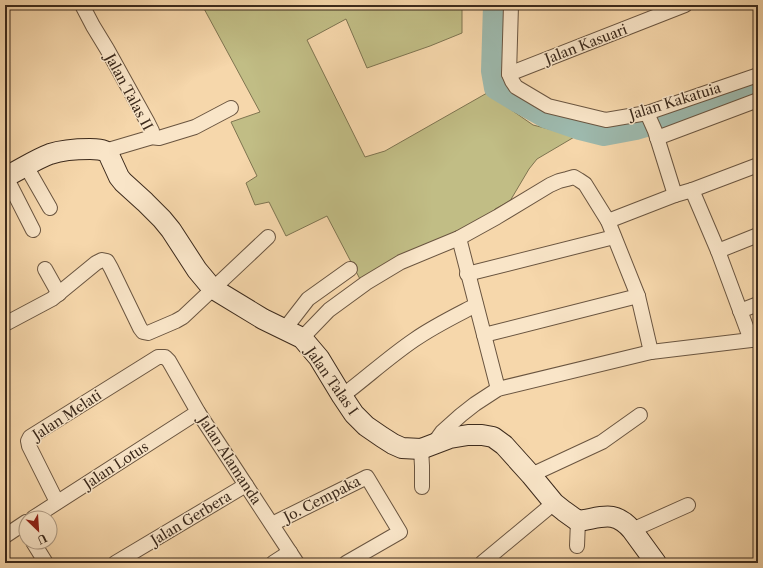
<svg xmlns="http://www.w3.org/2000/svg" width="763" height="568" font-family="'Libre Caslon Text',serif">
<rect width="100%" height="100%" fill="#f6d7ab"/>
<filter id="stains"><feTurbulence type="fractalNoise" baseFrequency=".005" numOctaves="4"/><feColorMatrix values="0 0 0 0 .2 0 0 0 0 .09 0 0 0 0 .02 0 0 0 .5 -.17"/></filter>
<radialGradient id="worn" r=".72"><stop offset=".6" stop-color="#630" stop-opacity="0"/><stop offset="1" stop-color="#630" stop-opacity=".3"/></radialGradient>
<path fill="#c1bd85" stroke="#7e7450" d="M202,5H462V33L430,46L367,68L346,19L307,40L365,157L385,151L487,93L533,125L576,136L537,159L529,169L510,201L495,209L489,217L361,281L327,216L286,236L269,202L255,205L246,183L257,176L231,122L260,112Z"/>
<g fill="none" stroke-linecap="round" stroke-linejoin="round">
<path stroke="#9db9ad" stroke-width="22" d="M494,5L492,71L495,88L518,102L545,117L580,129L604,135L636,129L680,116L758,87"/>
<g stroke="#6a5540" stroke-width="16">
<g id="street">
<path d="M82,5L93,26L107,49L148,123L152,131V135L149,138L105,151"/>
<path d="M511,5L509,74L512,81L516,87L548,106L606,120L647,113L758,75"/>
<path d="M509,74L685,5"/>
<path d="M647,113L655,131L675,195"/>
<path d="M150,137L159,138L195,127L231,108"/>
<path d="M657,138L758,100"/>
<path d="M26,166L50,208"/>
<path d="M6,177L33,230"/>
<path d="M692,190L758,165"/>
<path d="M608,221L675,195L692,190L718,251L751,340H758"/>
<path d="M459,238L498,389"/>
<path d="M718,251L758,235"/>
<path d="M45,269L59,294"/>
<path d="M467,274L614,237"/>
<path d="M740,311L758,304"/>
<path d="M5,324L52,299L96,263L102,260L107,261L111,268L140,328L143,332L148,333L176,321L183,317L268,237"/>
<path d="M284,330L308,299L350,269"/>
<path d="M484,335L638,296"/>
<path d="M302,338L329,310L366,283L401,262L459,238L497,217L550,185L559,181L567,179L574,177L579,180L585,184L608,221L638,296L651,352"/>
<path d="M342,396C366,378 389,357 414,340C434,326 455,316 476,305"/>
<path d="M434,443L442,432L461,415L475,404L498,389L651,352L751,340"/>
<path d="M421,449L422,466V487"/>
<path d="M531,475L602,442L640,415"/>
<path d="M57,502L29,446L28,441L30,437L158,357H165L169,361L198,412L297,563"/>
<path d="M33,518L198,412"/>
<path d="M272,524L367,477L400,532L346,563"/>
<path d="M632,530L688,505"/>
<path d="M5,536L26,522"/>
<path d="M33,542L46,563"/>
<path d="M577,546L578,521"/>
<path d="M115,563L246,485"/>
<path d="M273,563L290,552"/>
<path d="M482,563L554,503"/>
</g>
</g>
<g stroke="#3c2a1c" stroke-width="22">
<path id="secondary" d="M5,177C20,170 34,160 50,154C62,150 77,149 90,149C96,149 103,149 108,153L119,177L123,182L145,202L162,219L171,230L197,270L212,288L263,319L302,338L319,358L342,396L354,414L366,426L382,437L393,444L402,448L421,449L450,438L468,435H482L493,437L504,445L531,475L554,503L564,511L578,521C601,518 614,509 632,530L656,563"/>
</g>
<use href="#street" stroke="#f9e5c8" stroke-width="14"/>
<use href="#secondary" stroke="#f9e5c8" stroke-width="20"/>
</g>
<g text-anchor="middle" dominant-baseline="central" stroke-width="3" stroke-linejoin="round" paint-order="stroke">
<g font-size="14" fill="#3c2a1c" stroke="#f9e5c8">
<text transform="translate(586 44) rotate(-21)">Jalan Kasuari</text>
<text transform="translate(129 92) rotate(62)">Jalan Talas II</text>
<text transform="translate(675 101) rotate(-17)">Jalan Kakatuia</text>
<text transform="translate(332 381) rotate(55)">Jalan Talas I</text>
<text transform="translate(67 415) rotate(-33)">Jalan Melati</text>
<text transform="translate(230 460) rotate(57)">Jalan Alamanda</text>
<text transform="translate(116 465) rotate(-33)">Jalan Lotus</text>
<text transform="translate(322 499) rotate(-27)">Jo. Cempaka</text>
<text transform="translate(191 518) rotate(-31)">Jalan Gerbera</text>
</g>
</g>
<rect width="763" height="568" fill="none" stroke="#f6d7ab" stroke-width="20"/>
<rect x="6" y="6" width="751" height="556" fill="none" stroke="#3c2a1c" stroke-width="2"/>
<rect x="10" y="10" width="743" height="548" fill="none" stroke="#3c2a1c"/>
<g transform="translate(38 530) rotate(155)"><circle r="19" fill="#f9e5c8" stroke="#ad9a83"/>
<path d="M0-3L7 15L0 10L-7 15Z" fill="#8f2418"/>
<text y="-6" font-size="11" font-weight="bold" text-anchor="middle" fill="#3c2a1c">U</text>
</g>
<rect width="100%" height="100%" filter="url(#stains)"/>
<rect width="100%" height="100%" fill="url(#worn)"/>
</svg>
